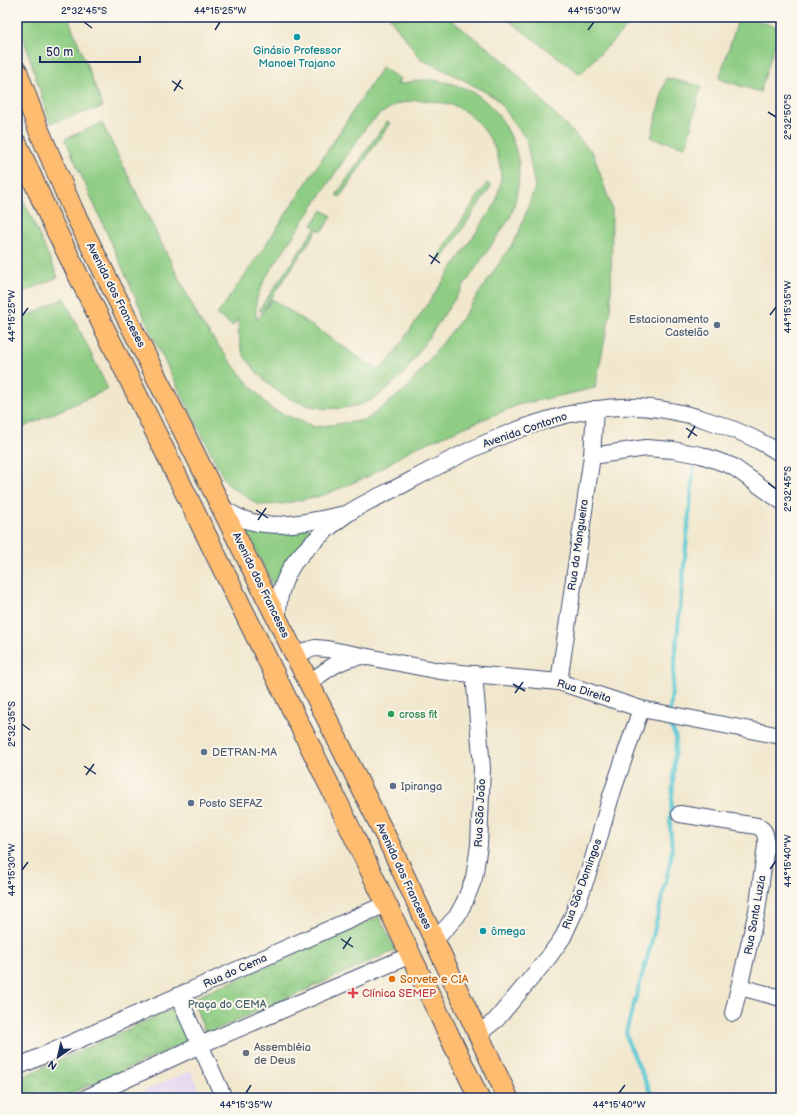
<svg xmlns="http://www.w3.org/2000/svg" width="798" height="1115" font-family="'Balsamiq Sans',sans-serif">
<defs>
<pattern id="park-crowns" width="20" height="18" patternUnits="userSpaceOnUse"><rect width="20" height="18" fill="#8fcd84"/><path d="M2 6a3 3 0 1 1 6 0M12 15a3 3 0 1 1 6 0" fill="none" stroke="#7bb074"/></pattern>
</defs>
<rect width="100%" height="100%" fill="#fbf7ec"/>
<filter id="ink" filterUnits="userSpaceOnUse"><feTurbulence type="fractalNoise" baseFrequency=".025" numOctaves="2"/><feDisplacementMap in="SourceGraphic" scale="8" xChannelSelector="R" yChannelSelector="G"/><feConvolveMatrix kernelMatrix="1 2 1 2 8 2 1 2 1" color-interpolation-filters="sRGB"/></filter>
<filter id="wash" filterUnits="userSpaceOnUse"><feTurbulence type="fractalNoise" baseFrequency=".012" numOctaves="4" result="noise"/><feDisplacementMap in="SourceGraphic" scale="16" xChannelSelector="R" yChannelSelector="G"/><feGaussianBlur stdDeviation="0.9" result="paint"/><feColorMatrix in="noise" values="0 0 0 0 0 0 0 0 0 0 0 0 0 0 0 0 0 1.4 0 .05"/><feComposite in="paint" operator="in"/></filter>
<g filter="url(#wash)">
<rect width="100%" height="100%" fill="#f1e7cd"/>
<path fill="#e4d3f1" d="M191,1071L203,1098H126Z"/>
<g fill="#8fcd84" stroke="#557e71" fill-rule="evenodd">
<path d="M17,17H68L103,107L50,123Z"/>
<path d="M389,17H447L501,58L593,153L612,209L611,309L595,388L518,405L412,449L369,476L324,495L282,504L259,505L227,484L160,352L65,139L102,123L200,321L236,369L271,409L315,427L366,420L407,388L463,317L518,235L535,187L526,139L496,98L462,79L421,59Z"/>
<path d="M504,17H637L580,74Z"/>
<path d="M739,17H746L780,28L760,92L719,79Z"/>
<path d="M382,67L400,79L397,85C409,82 420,79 433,80C449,82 466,87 479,96C502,113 519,144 519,173C519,189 515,203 510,218L405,372C393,384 382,395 367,402C325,419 278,402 253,367C249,362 244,357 242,351C239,341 238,329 238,318L233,326L217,315L265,246ZM416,100C430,101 449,102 461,109C484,123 500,149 501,176C501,184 497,195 496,203L389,361L378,370L272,299L257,320C253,302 259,292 266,277L366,127L380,114L397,104Z"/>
<path d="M666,78L701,86L686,147L651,138Z"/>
<path d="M387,121L390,123L340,197L336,195Z"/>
<path d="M487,183L491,186L441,261L437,258Z"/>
<path d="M17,186L58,277L17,295Z"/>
<path d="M322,210L332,216L322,231L318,229L262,312L259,310L316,227L312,225Z"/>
<path d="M64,298L108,389L17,430V321Z"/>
<path d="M311,528L312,532L275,585H273L246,531L248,529L278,533Z"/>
</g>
<g fill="url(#park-crowns)" stroke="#557e71">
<path d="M379,917L396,950L206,1034L192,999Z"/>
<path d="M173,1009L189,1041L61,1098H17V1079Z"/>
</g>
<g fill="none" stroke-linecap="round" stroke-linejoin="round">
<g stroke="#5dc9d5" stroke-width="4">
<path d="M670,711L694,464"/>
<path d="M653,1098L628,1042L626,1032L651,944L670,864L672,847L670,827L676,739C675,731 668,726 669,717"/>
</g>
</g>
</g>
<g filter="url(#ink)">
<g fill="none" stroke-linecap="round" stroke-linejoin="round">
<g stroke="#3b4b6f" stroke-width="18">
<g id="minor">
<path d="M592,456L646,448L673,450L701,455L732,466L781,501"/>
<path d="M221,507C260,536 302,523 345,514"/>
<path d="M278,621C277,600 282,581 294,563C305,548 331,525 347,514C364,502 387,493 406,483C471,448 545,410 621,407C671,405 739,426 781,454"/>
<path d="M295,654L315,648L327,649L440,671L559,682L641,709L781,736"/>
<path d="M559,682L592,456L595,409"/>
<path d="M309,683C324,672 339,659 358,657"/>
<path d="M680,814L757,826C766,830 766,836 766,845L757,911L733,1013"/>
<path d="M435,940L457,916L465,901L474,878L479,845L482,768L474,674"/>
<path d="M740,987L781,998"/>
<path d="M178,996L224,1098"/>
<path d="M478,1034L496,1020L548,958L563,937L574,913L593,859L611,796L641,709"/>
<path d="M17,1067L386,904"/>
<path d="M86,1098L200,1045L411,955"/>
</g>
</g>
<g stroke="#3b4b6f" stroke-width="22">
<g id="major">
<path d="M17,71L38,128L73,210L390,845L508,1098"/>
<path d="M17,144L50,218L340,807L479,1098"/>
</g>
</g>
<use href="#minor" stroke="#fff" stroke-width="16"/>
<use href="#major" stroke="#febc70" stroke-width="20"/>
</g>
</g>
<path fill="none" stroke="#1b2f5e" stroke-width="1.5" d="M84,22L92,28M215,30L220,22M588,30L594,22M172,81L183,89M174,91L181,80M768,112L776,117M429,255L440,263M431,264L438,253M770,315L776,307M22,316L28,308M686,428L697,436M688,438L695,426M768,483L776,489M256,510L268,518M258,520L266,508M513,684L525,691M515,693L523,682M22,724L30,730M84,766L96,774M86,775L94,764M770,869L776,861M22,870L28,862M341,939L353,947M343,949L351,937M246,1093L251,1085M619,1093L625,1085"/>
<g fill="#0f9aa8" stroke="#fbf7ec" stroke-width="1.5">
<circle cx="297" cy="37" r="4"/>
<circle cx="483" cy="931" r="4"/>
</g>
<g fill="#5c6f8a" stroke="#fbf7ec" stroke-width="1.5">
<circle cx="717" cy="325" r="4"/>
<circle cx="204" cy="752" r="4"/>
<circle cx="393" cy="786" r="4"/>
<circle cx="191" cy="803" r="4"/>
</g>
<circle fill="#2e9e5b" stroke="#fbf7ec" stroke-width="1.5" cx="391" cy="714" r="4"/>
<circle fill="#e8710a" stroke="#fbf7ec" stroke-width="1.5" cx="392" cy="979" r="4"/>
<path fill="#e0444e" stroke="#fbf7ec" stroke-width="1.5" d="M351 987h4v4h4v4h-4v4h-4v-4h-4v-4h4z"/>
<circle fill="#6b7280" stroke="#fbf7ec" stroke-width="1.5" cx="246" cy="1053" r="4"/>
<g text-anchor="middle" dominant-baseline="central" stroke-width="4" stroke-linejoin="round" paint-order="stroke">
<g font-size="11" fill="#0d838f" stroke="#fbf7ec">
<text x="297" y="50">Ginásio Professor<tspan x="297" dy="13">Manoel Trajano</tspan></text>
<text x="491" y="931" text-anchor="start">ômega</text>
</g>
<g font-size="11" fill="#1b2f5e" stroke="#fbf7ec">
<text transform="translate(116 295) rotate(63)">Avenida dos Franceses</text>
<text transform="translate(525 430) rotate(-19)">Avenida Contorno</text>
<text transform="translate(578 545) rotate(-82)">Rua da Mangueira</text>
<text transform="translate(261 585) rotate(64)">Avenida dos Franceses</text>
<text transform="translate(584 691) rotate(17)">Rua Direita</text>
<text transform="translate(480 813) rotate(-87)">Rua São João</text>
<text transform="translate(404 876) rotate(65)">Avenida dos Franceses</text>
<text transform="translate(582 884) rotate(-70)">Rua São Domingos</text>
<text transform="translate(755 915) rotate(-80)">Rua Santa Luzia</text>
<text transform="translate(235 971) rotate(-24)">Rua do Cema</text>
</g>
<g font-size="11" fill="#4e5e75" stroke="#fbf7ec" text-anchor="start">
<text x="709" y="319" text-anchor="end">Estacionamento<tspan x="709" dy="13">Castelão</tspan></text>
<text x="212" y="752">DETRAN-MA</text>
<text x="401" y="786">Ipiranga</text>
<text x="199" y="803">Posto SEFAZ</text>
</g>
<g font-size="11" fill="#27864d" stroke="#fbf7ec" text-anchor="start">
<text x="399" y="714">cross fit</text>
</g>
<g font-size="11" fill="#c56008" stroke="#fbf7ec" text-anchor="start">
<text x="400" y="979">Sorvete e CIA</text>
</g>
<g font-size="11" fill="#be3a42" stroke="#fbf7ec" text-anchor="start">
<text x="362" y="993">Clínica SEMEP</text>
</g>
<g font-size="11" fill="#3e5e69" stroke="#fbf7ec">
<text x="227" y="1004">Praça do CEMA</text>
</g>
<g font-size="11" fill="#5b616d" stroke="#fbf7ec" text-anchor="start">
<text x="254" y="1047">Assembléia<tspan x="254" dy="13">de Deus</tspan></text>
</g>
</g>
<rect width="798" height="1115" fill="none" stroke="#fbf7ec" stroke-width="44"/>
<g transform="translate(58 1057) rotate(214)" stroke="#fbf7ec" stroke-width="3" paint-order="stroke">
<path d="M0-3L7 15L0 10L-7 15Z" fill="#1b2f5e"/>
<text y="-6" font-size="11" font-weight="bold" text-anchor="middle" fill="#1b2f5e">N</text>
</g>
<path d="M40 56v6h100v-6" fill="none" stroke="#1b2f5e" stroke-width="2"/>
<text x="46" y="56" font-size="12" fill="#1b2f5e" stroke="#fbf7ec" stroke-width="3" paint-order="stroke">50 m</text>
<rect x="22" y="22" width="754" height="1071" fill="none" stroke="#1b2f5e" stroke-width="1.5"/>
<g font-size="10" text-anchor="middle" fill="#1b2f5e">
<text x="84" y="14">2°32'45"S</text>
<text x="220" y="14">44°15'25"W</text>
<text x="594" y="14">44°15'30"W</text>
<text transform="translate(787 117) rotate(-90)" y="4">2°32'50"S</text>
<text transform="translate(787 307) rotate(-90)" y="4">44°15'35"W</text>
<text transform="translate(11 316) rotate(-90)" y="4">44°15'25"W</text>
<text transform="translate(787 489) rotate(-90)" y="4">2°32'45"S</text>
<text transform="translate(11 724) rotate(-90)" y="4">2°32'35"S</text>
<text transform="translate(787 861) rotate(-90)" y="4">44°15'40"W</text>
<text transform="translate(11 870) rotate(-90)" y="4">44°15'30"W</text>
<text x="246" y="1108">44°15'35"W</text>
<text x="619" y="1108">44°15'40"W</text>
</g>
</svg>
